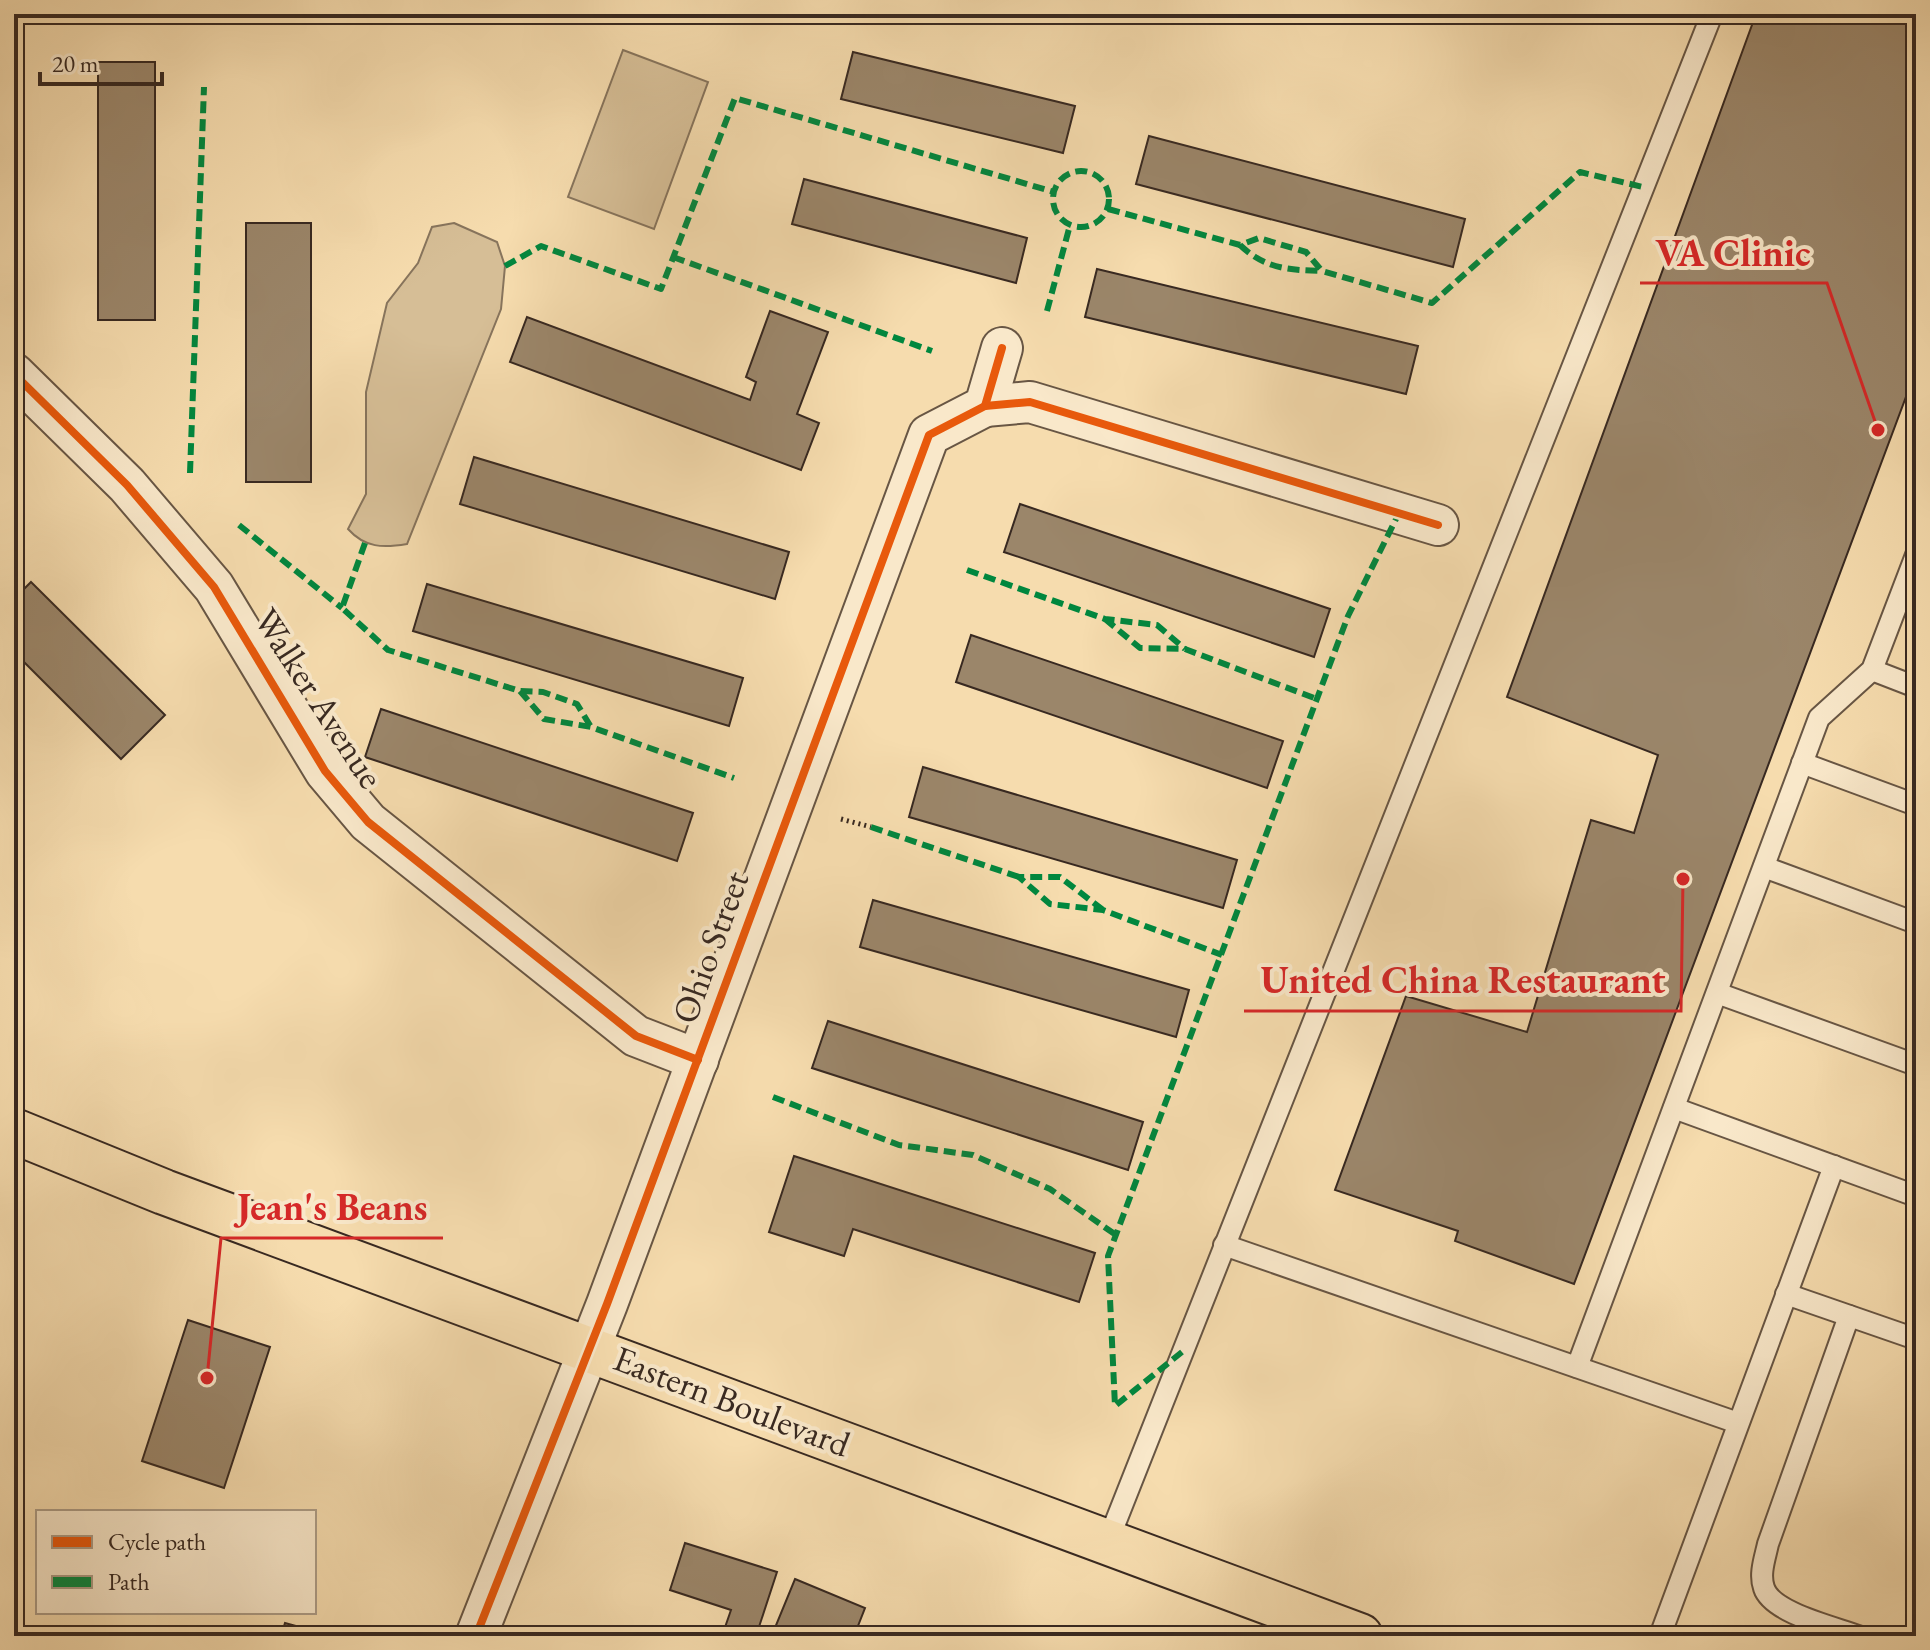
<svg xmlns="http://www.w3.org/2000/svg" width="1930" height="1650" font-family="'EB Garamond',serif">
<rect width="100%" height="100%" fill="#f6dcae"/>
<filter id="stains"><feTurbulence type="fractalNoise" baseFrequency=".0025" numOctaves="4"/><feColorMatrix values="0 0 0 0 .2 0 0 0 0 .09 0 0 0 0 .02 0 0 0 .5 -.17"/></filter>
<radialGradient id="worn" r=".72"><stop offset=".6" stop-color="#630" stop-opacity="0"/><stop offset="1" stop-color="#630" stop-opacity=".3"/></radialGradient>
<g fill="#d6be96" stroke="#87745c" stroke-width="2">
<path d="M623,50L708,82L654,229L568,197Z"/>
<path d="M454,223L497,242L505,266L501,309L407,544C383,548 365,548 348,529L366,494V392L387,303L418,263L432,227Z"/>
</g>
<g fill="#9b866a" stroke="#382921" stroke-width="2">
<path d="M1756,14H1916V370L1574,1284L1455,1241L1458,1231L1335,1190L1406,996L1527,1032L1591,820L1634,833L1658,755L1507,697Z"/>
<path d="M853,52L1075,106L1063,153L841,99Z"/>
<rect x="98" y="62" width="57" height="258"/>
<path d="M1149,136L1465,219L1453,267L1136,184Z"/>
<path d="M14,146L23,150L14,171Z"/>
<path d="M804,179L1027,238L1016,283L792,224Z"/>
<rect x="246" y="223" width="65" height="259"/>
<path d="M1097,269L1418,346L1406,394L1085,317Z"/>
<path d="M770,311L828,332L797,414L819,423L801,470L510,362L527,317L750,400L756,382L746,377Z"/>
<path d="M474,457L789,552L775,599L460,504Z"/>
<path d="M1020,504L1330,609L1314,657L1004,552Z"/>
<path d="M31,582L165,715L121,759L14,652V599Z"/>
<path d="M427,584L743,678L729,726L413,631Z"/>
<path d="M971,635L1283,741L1267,788L956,682Z"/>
<path d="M381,709L693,813L677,861L365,757Z"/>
<path d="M923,767L1237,860L1223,908L909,817Z"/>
<path d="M873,900L1189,990L1176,1037L860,947Z"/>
<path d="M828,1021L1143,1122L1128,1170L812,1068Z"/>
<path d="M794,1156L1095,1253L1079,1302L853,1229L844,1256L769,1232Z"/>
<path d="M188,1320L270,1347L224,1488L142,1461Z"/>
<path d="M685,1543L777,1572L756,1636H722L731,1610L670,1590Z"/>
<path d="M795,1579L865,1608L854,1636L772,1635Z"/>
<path d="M285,1623L332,1636H281Z"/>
</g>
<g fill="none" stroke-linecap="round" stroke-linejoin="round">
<g stroke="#685644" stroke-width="24">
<g id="service">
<path d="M1872,670L1916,687"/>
<path d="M1802,763L1916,805"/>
<path d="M1764,867L1916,923"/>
<path d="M1717,993L1916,1065"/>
<path d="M1674,1108L1916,1196"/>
<path d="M1224,1245L1738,1423"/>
<path d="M1786,1294L1916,1339"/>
<path d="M1849,1316L1768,1544C1765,1558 1759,1574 1764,1588C1772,1613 1834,1627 1858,1636"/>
<path d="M1577,1367L1819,718L1872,670L1916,555"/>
<path d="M1108,1541L1712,14"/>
<path d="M1660,1636L1834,1166"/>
</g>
</g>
<g stroke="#685644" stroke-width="44">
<g id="minor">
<path d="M14,374L127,485L214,587L325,771L368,822L636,1036L698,1060"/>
<path d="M985,406L1030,402L1438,525"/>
<path d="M476,1636L607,1304L929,435L985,406L1002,348"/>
</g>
</g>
<g stroke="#382921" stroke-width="48">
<path id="primary" d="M14,1131L164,1192L1360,1636"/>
</g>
<path stroke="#382921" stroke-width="5" stroke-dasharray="2 4" stroke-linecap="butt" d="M841,819L871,827"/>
<use href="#service" stroke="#f9e8ca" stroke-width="20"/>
<use href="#minor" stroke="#f9e8ca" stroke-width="40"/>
<use href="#primary" stroke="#f6dcae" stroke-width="44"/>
<g stroke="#00873e" stroke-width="6" stroke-dasharray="12 6" stroke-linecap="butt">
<circle cx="1081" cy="199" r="28"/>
<path d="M1108,209L1240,245L1259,238L1306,252L1322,271L1432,303L1580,172L1643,187"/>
<path d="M1240,245C1265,269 1289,270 1322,271"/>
<path d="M673,257L932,351"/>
<path d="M505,266L541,246L661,289L735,98L1054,192"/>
<path d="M1047,311L1070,225"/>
<path d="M190,473L204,87"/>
<path d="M239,525L342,608"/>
<path d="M365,543L342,608L388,650L520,691L543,692L577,704L591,727"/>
<path d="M967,570L1105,619L1157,625L1185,649"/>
<path d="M1105,619L1140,648L1185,649L1317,699"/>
<path d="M520,691L544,719L591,727L734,778"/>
<path d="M871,827L1019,877"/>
<path d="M1103,910L1060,877H1019L1050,904L1103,910L1222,955"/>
<path d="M773,1097L899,1145L973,1155L1050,1189L1116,1235"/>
<path d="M1182,1352L1115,1406L1108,1256L1348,616L1398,515"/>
</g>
<g stroke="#f9e8ca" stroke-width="13">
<g id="cycleway">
<path d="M14,374L127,485L214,587L325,771L368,822L636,1036L698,1060"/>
<path d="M985,406L1030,402L1438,525"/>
<path d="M476,1636L607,1304L929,435L985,406L1002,348"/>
</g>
</g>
<use href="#cycleway" stroke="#e8590c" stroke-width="8"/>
</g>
<g text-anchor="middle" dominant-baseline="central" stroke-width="8" stroke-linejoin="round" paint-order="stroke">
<g font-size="36" fill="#382921" stroke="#f9e8ca">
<text transform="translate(319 698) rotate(57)">Walker Avenue</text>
<text transform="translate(710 947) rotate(-70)">Ohio Street</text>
<text transform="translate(732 1401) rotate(21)">Eastern Boulevard</text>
</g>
</g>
<path fill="none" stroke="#d62828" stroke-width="3" d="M1878 430L1827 283H1640M1683 879L1681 1011H1244M207 1378L221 1238H443"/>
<g fill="#d62828" stroke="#f9e8ca" stroke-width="3">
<circle cx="1878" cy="430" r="8"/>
<circle cx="1683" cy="879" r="8"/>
<circle cx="207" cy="1378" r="8"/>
</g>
<g font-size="38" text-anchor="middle" font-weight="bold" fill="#d62828" stroke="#f9e8ca" stroke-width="8" stroke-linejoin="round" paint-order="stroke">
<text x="1733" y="266">VA Clinic</text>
<text x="1463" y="993">United China Restaurant</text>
<text x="332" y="1220">Jean's Beans</text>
</g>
<rect width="1930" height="1650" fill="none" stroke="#f6dcae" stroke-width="48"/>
<rect x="16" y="16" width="1898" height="1618" fill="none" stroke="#382921" stroke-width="4"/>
<rect x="24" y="24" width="1882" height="1602" fill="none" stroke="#382921" stroke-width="2"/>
<rect x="36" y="1510" width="280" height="104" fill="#f9e8ca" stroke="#ac9c86" stroke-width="2"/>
<rect x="52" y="1536" width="40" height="12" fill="#e8590c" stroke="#ac9c86" stroke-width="2"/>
<text x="108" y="1550" font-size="24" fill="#382921">Cycle path</text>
<rect x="52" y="1576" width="40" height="12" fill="#00873e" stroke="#ac9c86" stroke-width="2"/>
<text x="108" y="1590" font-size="24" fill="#382921">Path</text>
<path d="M40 72v12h122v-12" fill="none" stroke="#382921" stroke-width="4"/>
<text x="52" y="72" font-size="24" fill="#382921" stroke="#f9e8ca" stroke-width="6" paint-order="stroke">20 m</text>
<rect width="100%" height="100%" filter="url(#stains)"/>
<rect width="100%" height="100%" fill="url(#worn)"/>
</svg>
